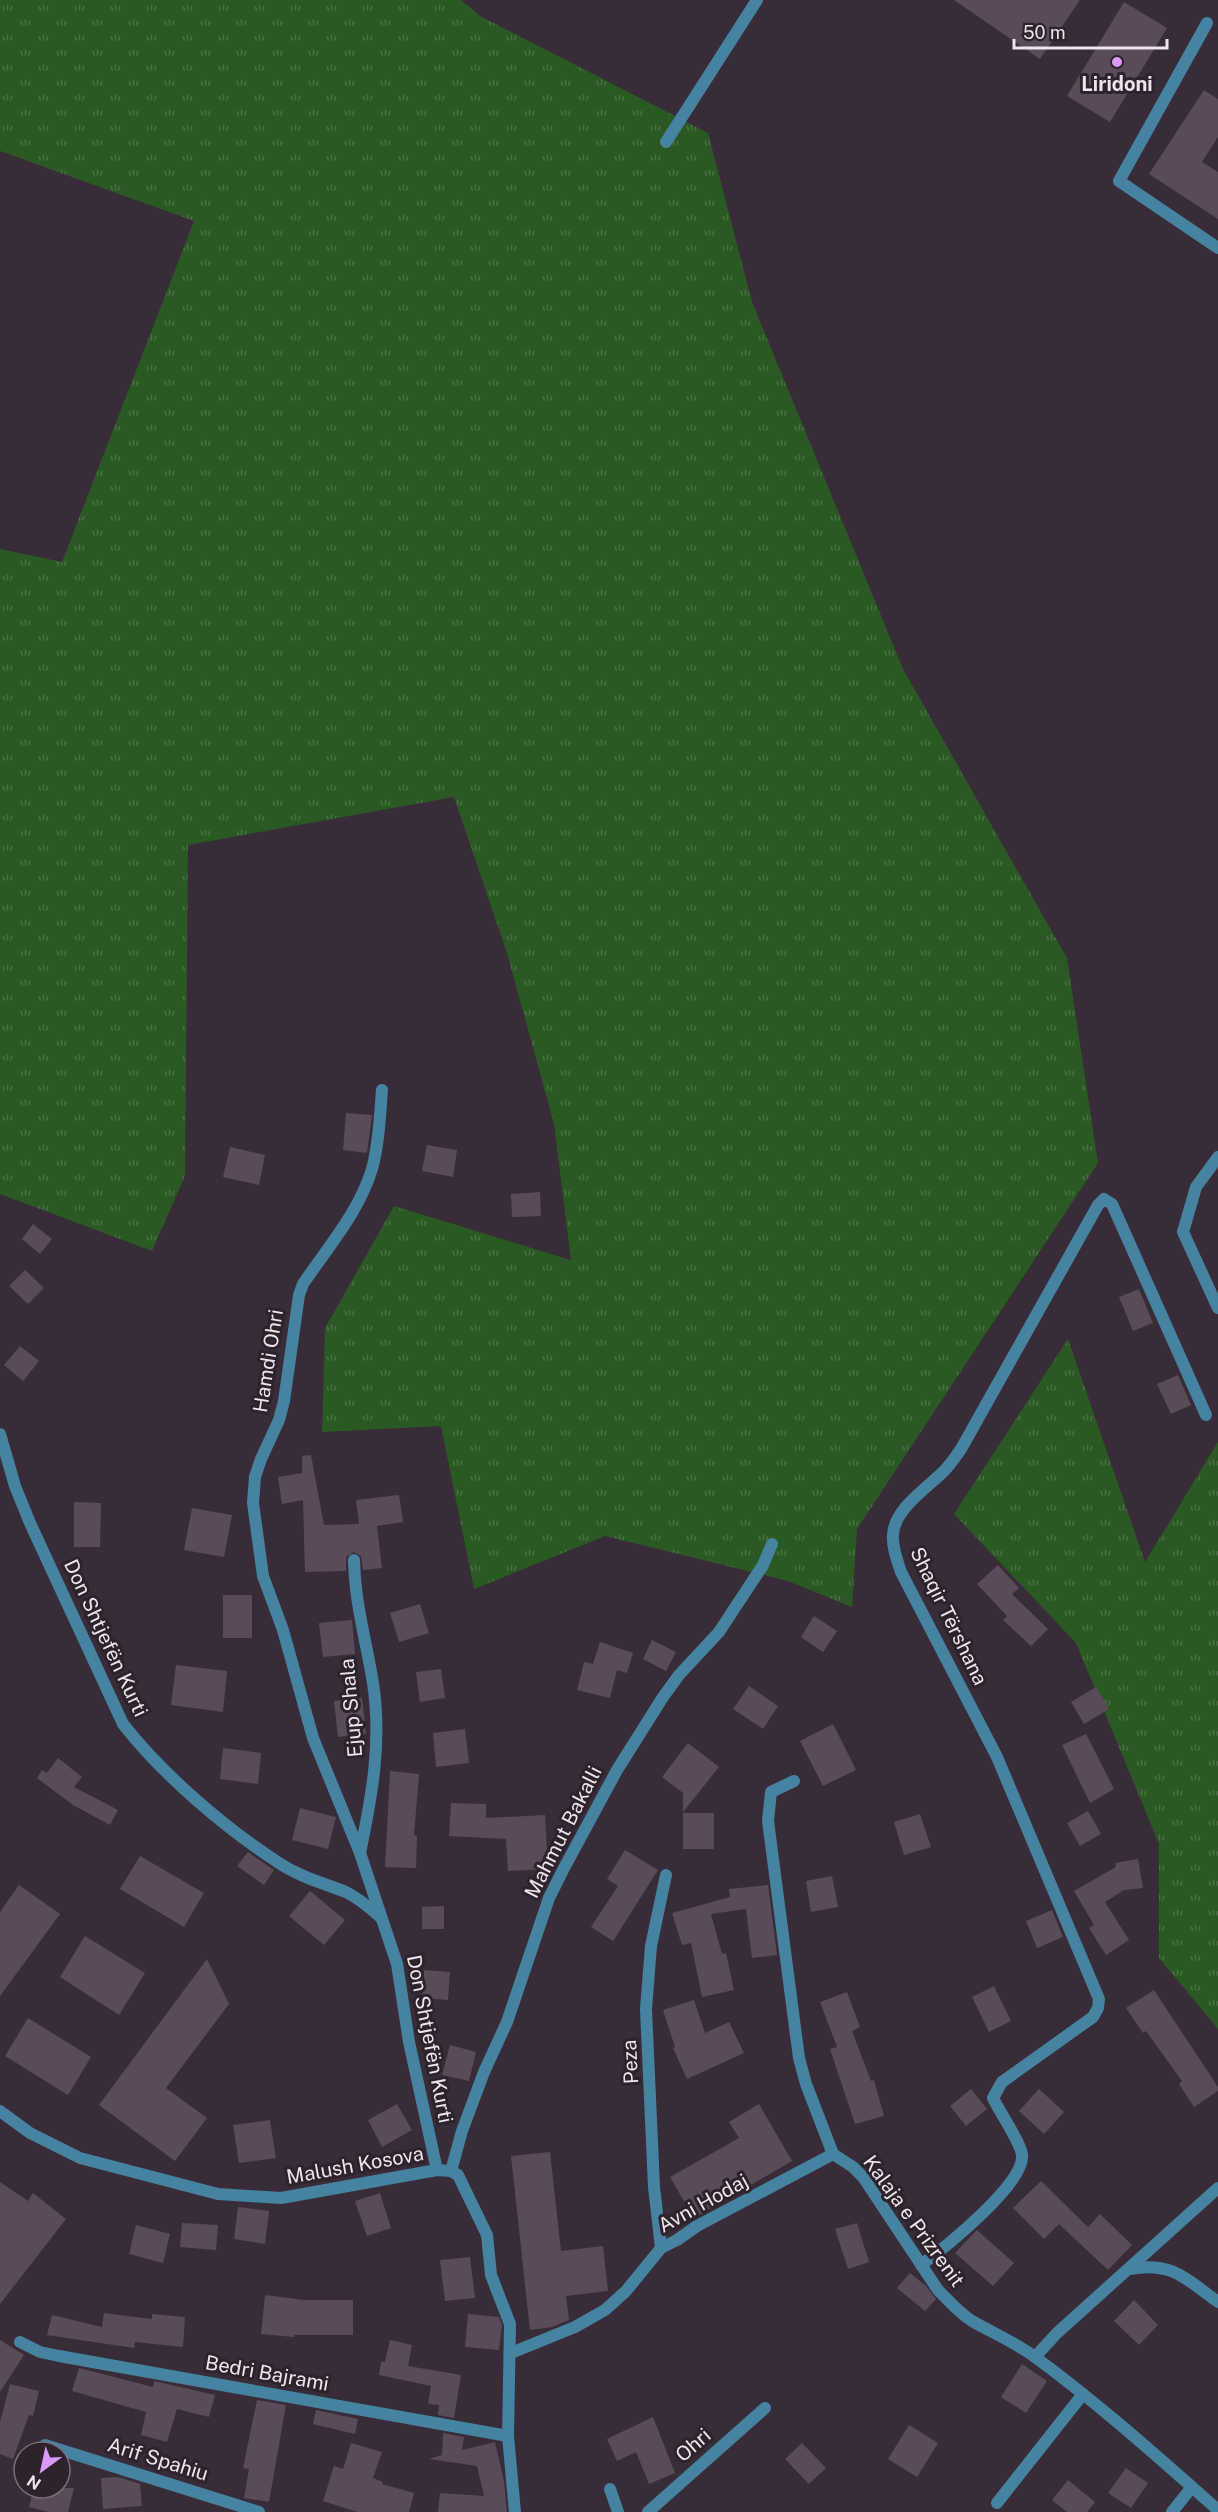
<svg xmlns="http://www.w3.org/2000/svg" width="1218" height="2512" font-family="'Public Sans',sans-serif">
<defs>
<pattern id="grass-tufts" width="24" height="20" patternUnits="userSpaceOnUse" patternTransform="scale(1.5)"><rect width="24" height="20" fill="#2a5923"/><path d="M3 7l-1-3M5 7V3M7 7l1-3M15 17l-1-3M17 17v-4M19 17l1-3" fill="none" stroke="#497143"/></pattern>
</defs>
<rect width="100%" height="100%" fill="#382c38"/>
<g fill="url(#grass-tufts)">
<path d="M0,0H461L480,16L708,133L752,302L903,669L1067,958L1098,1163L857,1529L852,1607L788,1581L605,1536L474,1589L441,1426L322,1432L325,1328L394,1206L571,1260L554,1124L507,953L454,797L188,845L185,1176L152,1251L0,1194V549L62,562L194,221L0,151Z"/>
<path d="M1068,1339L1145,1562L1218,1442V2029L1159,1958V1844L1076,1643L954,1514Z"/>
</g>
<g fill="#594c58">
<path d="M954,0H1080L1040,59Z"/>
<path d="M1124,2L1167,28L1110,122L1067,96Z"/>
<path d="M1204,90L1218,99V137L1202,162L1218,172V219L1149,174Z"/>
<path d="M346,1113L372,1115L367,1153L343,1150Z"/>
<path d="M427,1145L457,1150L453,1177L422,1171Z"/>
<path d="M230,1147L265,1155L259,1185L223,1177Z"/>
<path d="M540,1192L541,1216L512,1217L511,1194Z"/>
<path d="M33,1224L52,1239L40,1254L22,1239Z"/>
<path d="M25,1270L44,1288L28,1304L9,1286Z"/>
<path d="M1139,1289L1153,1323L1133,1331L1119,1297Z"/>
<path d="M20,1346L39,1361L23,1381L4,1365Z"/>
<path d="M1178,1375L1191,1405L1171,1414L1157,1384Z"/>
<path d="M311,1455L324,1525L359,1524L356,1500L399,1495L403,1522L377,1526L382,1568L363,1570L361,1556L354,1552L346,1557V1571L305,1572L303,1500L282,1504L278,1477L302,1473V1456Z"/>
<path d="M74,1502L101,1503L100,1547H74Z"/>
<path d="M192,1508L232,1515L224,1557L184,1550Z"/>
<path d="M998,1565L1019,1588L1012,1594L1048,1629L1031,1646L1003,1620L1007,1616L977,1584Z"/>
<rect x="223" y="1595" width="29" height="43"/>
<path d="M420,1604L429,1633L399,1642L390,1613Z"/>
<path d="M814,1616L837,1631L823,1652L801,1637Z"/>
<path d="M352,1620L355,1654L323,1657L319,1623Z"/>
<path d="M652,1640L676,1652L666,1671L643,1659Z"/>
<path d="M600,1642L633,1653L627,1673L617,1670L610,1698L577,1690L584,1662L593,1664Z"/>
<path d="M176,1665L227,1671L223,1712L171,1705Z"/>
<path d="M441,1669L445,1698L420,1702L416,1672Z"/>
<path d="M749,1686L778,1706L763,1729L733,1709Z"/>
<path d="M1096,1687L1109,1709L1084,1724L1071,1702Z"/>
<path d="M362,1698L366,1734L338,1737L334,1701Z"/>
<path d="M833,1724L856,1770L823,1786L800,1741Z"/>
<path d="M465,1729L469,1763L436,1767L433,1733Z"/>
<path d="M1086,1734L1114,1789L1090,1803L1062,1745Z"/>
<path d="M688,1743L719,1767L683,1812V1793L662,1777Z"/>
<path d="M223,1748L261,1753L258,1784L220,1779Z"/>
<path d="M58,1758L82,1777L74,1787L118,1810L110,1825L73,1805L37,1778L42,1770L47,1773Z"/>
<path d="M390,1771L419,1774L414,1835L417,1836L416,1868L385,1867Z"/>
<path d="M451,1803L486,1804V1818L545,1815L548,1869L508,1871L506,1839L449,1836Z"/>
<path d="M300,1808L336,1817L328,1849L292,1840Z"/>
<path d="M1088,1811L1101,1834L1080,1846L1067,1823Z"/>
<rect x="683" y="1813" width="31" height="36"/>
<path d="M920,1814L931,1847L904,1855L894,1822Z"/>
<path d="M625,1850L658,1870L613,1941L591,1927L618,1886L607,1879Z"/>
<path d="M248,1852L274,1870L264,1885L237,1866Z"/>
<path d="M140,1856L204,1893L184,1927L120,1889Z"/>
<path d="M1138,1859L1143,1888L1124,1890L1105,1902L1129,1940L1106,1955L1089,1928L1094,1925L1074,1891L1116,1867L1115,1863Z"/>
<path d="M832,1876L838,1907L811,1912L806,1881Z"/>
<path d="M19,1885L60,1914L0,1996V1912Z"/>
<path d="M768,1885L777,1955L752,1958L746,1909L711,1914L722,1954L726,1953L734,1990L702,1997L691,1943L682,1945L672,1913L730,1897L729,1889Z"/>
<path d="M310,1891L345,1920L324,1945L289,1916Z"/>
<path d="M444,1906V1929H422V1907Z"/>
<path d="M1052,1910L1063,1937L1037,1948L1026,1921Z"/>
<path d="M85,1936L145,1973L119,2015L60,1977Z"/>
<path d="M207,1959L229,2004L166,2088L207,2118L175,2161L99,2105Z"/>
<path d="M424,1970L450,1972L448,2000L422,1998Z"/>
<path d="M994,1986L1011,2021L989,2032L972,1997Z"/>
<path d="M1154,1990L1218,2087V2091L1194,2107L1179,2084L1182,2081L1146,2031L1143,2033L1126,2008Z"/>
<path d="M847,1992L860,2027L852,2031L871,2081L874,2080L884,2116L855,2124L830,2049L837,2047L820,2002Z"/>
<path d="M694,2000L705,2033L729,2022L744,2053L687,2079L673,2048L675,2047L663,2010Z"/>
<path d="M28,2018L91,2057L68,2095L5,2056Z"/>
<path d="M450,2045L476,2052L469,2081L442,2075Z"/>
<path d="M971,2089L987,2109L966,2126L950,2106Z"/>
<path d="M1039,2089L1064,2112L1044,2134L1019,2111Z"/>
<path d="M397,2104L412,2130L382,2147L368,2120Z"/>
<path d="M759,2104L792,2161L694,2218L670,2177L739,2138L729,2122Z"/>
<path d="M270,2120L276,2158L239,2163L233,2125Z"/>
<path d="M550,2152L561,2251L603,2246L608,2291L566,2296L569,2320L552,2327L530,2330L511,2156Z"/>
<path d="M1041,2181L1088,2227L1100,2214L1132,2245L1108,2270L1059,2224L1044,2239L1013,2208Z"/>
<path d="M0,2182L28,2201L33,2193L66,2219L0,2304Z"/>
<path d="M380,2193L391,2228L367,2236L355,2201Z"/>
<path d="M238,2207L269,2211L265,2244L234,2239Z"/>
<path d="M182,2223L218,2225L216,2250L180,2247Z"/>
<path d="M857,2223L869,2262L848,2269L835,2229Z"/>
<path d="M136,2225L170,2234L163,2263L129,2254Z"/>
<path d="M977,2230L1014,2263L993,2286L955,2253Z"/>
<path d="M470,2257L475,2298L445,2301L440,2260Z"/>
<path d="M910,2273L926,2286L936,2299L925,2311L897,2288Z"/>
<path d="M265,2295L304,2300H353V2335H294V2337L261,2334Z"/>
<path d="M1134,2300L1158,2325L1139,2345L1114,2321Z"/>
<path d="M104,2313L152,2319V2314L185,2317L183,2347L135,2342L134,2348L47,2335L52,2315L102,2327Z"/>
<path d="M468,2314L499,2317L502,2325L499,2350L465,2347Z"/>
<path d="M0,2340L24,2355L0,2392Z"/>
<path d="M390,2340L412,2345L408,2366L461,2375L454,2418L438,2415L439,2405L428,2404L431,2386L379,2375L381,2362H385Z"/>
<path d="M1022,2364L1047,2381L1026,2413L1001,2397Z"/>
<path d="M79,2368L153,2387L154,2381L215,2395L209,2417L177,2409L167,2442L141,2435L146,2412L72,2391Z"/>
<path d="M10,2384L39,2391L33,2416L29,2415L13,2459L0,2454V2422Z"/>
<path d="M257,2400L286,2405L269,2502L244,2498L249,2469L243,2468Z"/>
<path d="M316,2410L358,2419L355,2434L313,2424Z"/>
<path d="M653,2417L675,2473L649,2484L636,2452L617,2461L607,2439Z"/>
<path d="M909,2425L938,2443L917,2477L888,2459Z"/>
<path d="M443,2433L464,2437L462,2450L495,2442L504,2481L507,2512H438L440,2493L484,2496L477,2466L429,2459L442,2455Z"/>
<path d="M351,2443L382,2452L373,2478L383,2482L382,2484L414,2493L409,2512H357L323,2501L334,2466L343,2469Z"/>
<path d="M802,2443L826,2468L809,2484L785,2459Z"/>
<path d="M1126,2468L1148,2483L1131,2508L1108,2493Z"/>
<path d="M118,2477L140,2484L142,2506L103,2509L101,2478Z"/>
<path d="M1068,2480L1095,2502L1087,2512H1067L1052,2500Z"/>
<path d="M34,2488H74L68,2512H49L29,2507Z"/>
</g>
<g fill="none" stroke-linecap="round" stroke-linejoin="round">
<g stroke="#4583a0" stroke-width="12">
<path d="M1207,23L1119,181L1218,248"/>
<path d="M666,142L757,0"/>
<path d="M382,1090C380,1115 379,1144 372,1169C359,1212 328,1247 303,1284L299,1295L284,1401L279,1420L261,1459L255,1477L253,1503L263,1576L283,1630L313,1738L360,1853L397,1964L409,2042L437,2170"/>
<path d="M1218,1157L1196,1187L1183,1232L1218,1308"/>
<path d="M0,1434L15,1486L30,1523L123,1724C163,1775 225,1828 279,1863C300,1877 323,1883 346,1892C358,1898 369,1907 379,1916"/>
<path d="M354,1560C355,1604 366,1640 373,1683C382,1742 372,1795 360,1853"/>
<path d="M794,1781L771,1792L768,1821L799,2058L806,2084L833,2154L853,2167L863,2177L938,2290C949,2301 959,2313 972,2321C993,2333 1016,2343 1035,2357C1099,2404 1159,2458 1218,2510"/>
<path d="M0,2111L30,2133L80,2158L218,2194L281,2198L437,2170L451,2171L458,2175L487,2235L491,2275L510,2324L508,2436L515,2512"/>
<path d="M451,2171L462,2131L484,2072L507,2022L549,1898L563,1870L617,1770L663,1697L679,1675L719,1632L763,1565L772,1544"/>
<path d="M661,2248L654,2187L646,2009L651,1946L666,1875"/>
<path d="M921,2265C943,2249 1026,2183 1022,2155C1021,2143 999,2111 993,2098L1002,2082L1093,2017L1098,2008L1099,1999L997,1757L901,1572C897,1560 892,1547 893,1535C894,1509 927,1488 944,1471C951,1464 956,1456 961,1449L1098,1205L1104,1199L1112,1204L1206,1415"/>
<path d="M1130,2269C1172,2261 1186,2279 1218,2302"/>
<path d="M20,2342L40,2352L59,2356L508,2436"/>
<path d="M511,2353L575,2327L605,2310L626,2291L661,2248L677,2240L697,2226L833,2154"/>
<path d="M1035,2357L1057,2333L1218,2188"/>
<path d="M45,2445L259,2512"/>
<path d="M610,2489L618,2512"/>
<path d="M997,2503L1083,2394"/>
<path d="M648,2512L765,2408"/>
<path d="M1172,2512L1192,2487"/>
</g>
</g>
<circle fill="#db9af6" stroke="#2e222d" stroke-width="2" cx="1117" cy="62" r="6"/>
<g text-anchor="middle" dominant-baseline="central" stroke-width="6" stroke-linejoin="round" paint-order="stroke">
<g font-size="20" font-weight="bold" fill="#ede5ed" stroke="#2e222d">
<text x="1117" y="84">Liridoni</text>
</g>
<g font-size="20" fill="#ede5ed" stroke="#2e222d">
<text transform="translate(268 1361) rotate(-81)">Hamdi Ohri</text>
<text transform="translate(949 1616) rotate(64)">Shaqir Tërshana</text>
<text transform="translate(106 1638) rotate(65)">Don Shtjefën Kurti</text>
<text transform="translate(351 1708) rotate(-95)">Ejup Shala</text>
<text transform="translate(563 1832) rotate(-63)">Mahmut Bakalli</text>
<text transform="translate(430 2039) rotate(79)">Don Shtjefën Kurti</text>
<text transform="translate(630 2062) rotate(-93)">Peza</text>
<text transform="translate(355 2165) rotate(-10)">Malush Kosova</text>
<text transform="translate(703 2203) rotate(-29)">Avni Hodaj</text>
<text transform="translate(914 2221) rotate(54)">Kalaja e Prizrenit</text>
<text transform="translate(267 2373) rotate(10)">Bedri Bajrami</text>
<text transform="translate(693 2445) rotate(-41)">Ohri</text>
<text transform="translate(158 2459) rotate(17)">Arif Spahiu</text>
</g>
</g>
<g transform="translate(42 2470) rotate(213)"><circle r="28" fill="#2e222d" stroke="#7a707a" stroke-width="1.5"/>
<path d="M0-4.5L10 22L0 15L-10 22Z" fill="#db9af6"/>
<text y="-9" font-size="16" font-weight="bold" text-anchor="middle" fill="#ede5ed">N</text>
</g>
<path d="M1014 39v9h153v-9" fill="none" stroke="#ede5ed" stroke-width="3"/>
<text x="1023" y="39" font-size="18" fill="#ede5ed" stroke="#2e222d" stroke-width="4.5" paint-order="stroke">50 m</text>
</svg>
